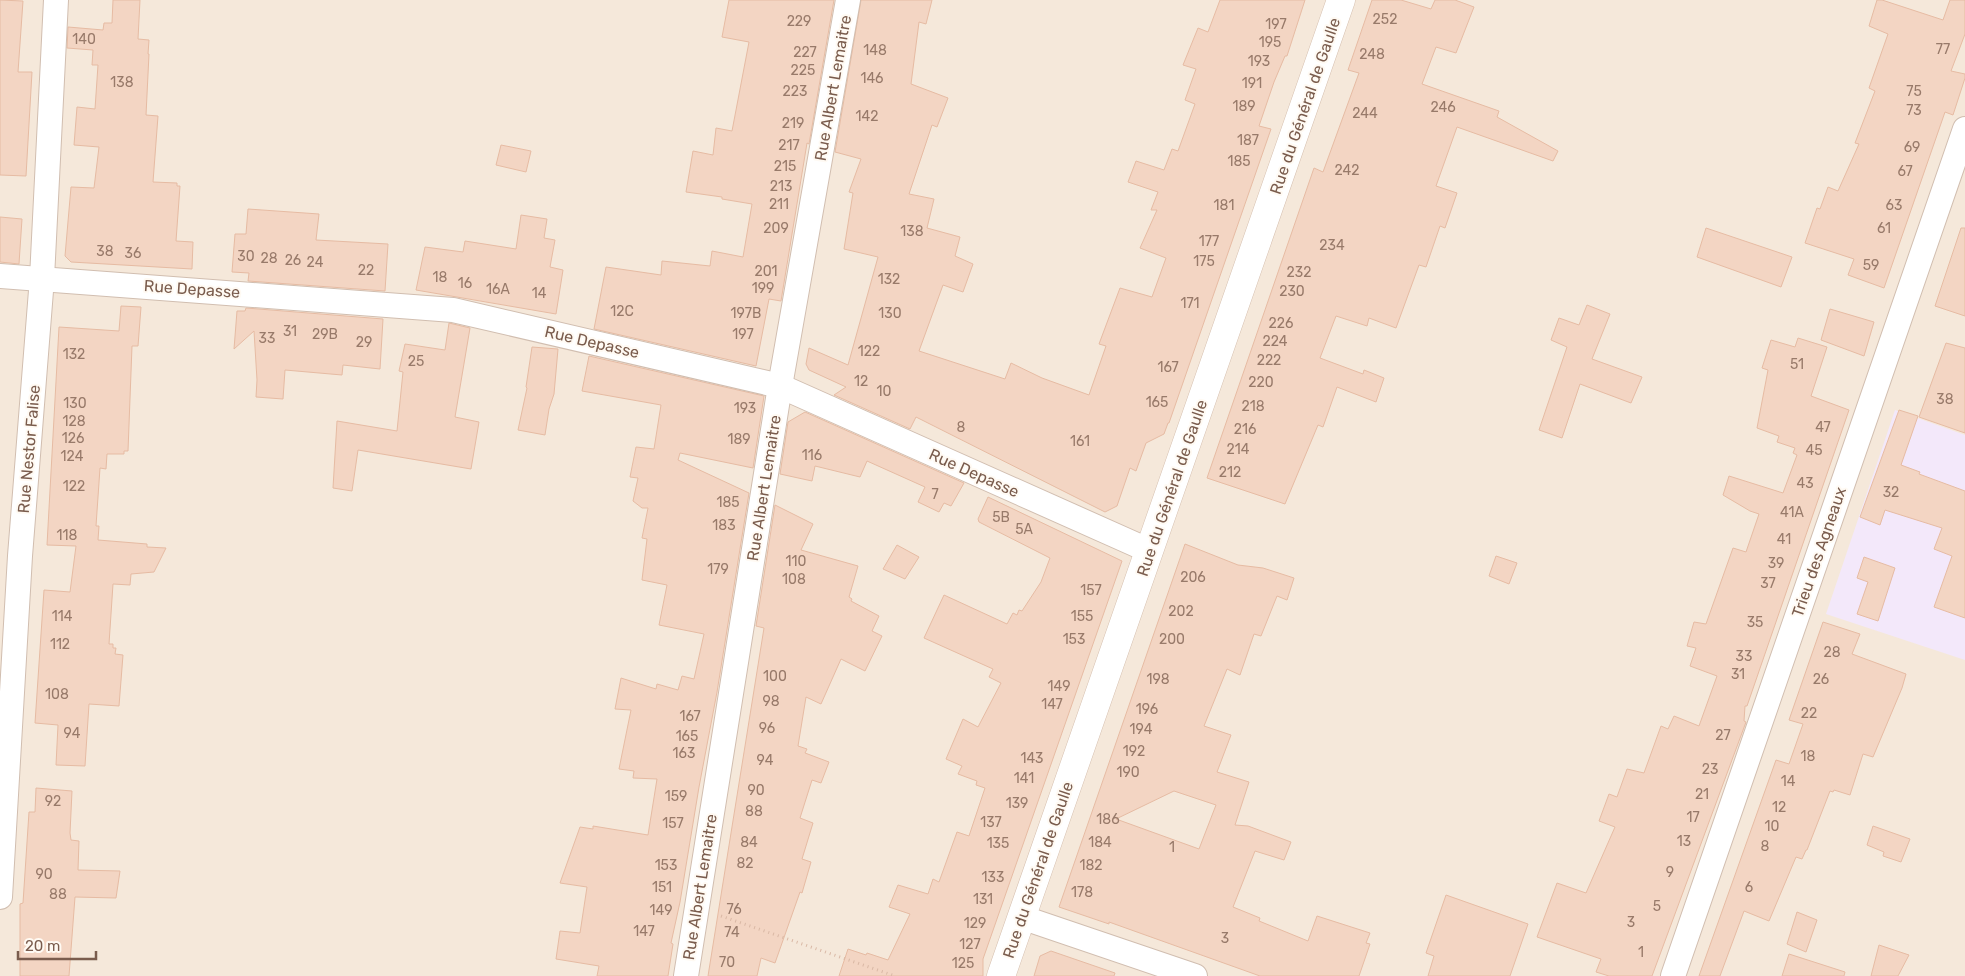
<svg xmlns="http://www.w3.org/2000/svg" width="1965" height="976" font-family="Rubik,sans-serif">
<rect width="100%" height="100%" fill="#fdf6ec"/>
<rect fill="#f5e8da" x="0" y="0" width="1965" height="976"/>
<path fill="#f3e8fa" d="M1895,410L1965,435V660L1826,614Z"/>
<g fill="#f3d5c3" stroke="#e6bba3" fill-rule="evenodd">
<path d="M0,0L23,1L18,72H32L26,176L0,175Z"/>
<path d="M113,0H140L138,39L149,40L148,54H149L146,115L158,116L153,182L177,183V186H180L176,241L193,242L192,269L71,262L65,256L71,187L94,188L99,147L74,145L77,107L95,109L98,65H92L93,50L67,48L68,27L103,30L104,23H112Z"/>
<path d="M729,0H834L809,144L807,143L781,301L769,299L756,366L594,329L606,267L661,275L662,261L710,266L712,251L743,257L752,204L722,199V197L686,192L693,151L713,155L716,128L732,131L749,42L722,37Z"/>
<path d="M861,0H932L926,24L919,22L911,84L948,98L937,127L932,125L909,194L934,199L927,228L960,237L955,256L973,264L963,292L943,285L919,351L1005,379L1011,363L1042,378L1089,395L1106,346L1099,344L1120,288L1152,297L1166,258L1140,248L1157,210H1151L1158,192L1128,182L1136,161L1164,170L1172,149L1178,151L1195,104L1185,100L1196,69L1183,65L1198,28L1208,32L1220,0H1305L1287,56H1285L1274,82L1259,126L1271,129L1169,423H1168L1164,434L1146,443L1136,471L1130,468L1117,506L1105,512L916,417L910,429L834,395L846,387L809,370L806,364L809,348L848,365L878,257L844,249L853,193L849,192L861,159L835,152Z"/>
<path d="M1372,0H1401L1431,9L1435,0H1455L1474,7L1456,53L1436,47L1422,84L1499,111L1497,117L1558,151L1553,161L1457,127L1436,186L1457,193L1445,228L1440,226L1426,267L1419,265L1396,328L1369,318L1367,326L1336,316L1320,358L1363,374L1364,370L1384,378L1376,402L1337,387L1323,427L1318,425L1285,504L1207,478L1314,168L1323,172L1359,73L1348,70Z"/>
<path d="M1877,0H1882L1943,20L1950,0H1965V34L1951,71L1965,74V78L1953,115L1945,112L1884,288L1848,275L1854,259L1805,243L1817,208L1820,209L1828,187L1838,191L1859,144L1855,143L1875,91L1869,88L1888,34L1869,26Z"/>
<path d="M501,145L531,151L526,172L496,165Z"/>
<path d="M248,209L319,214L316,240L388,244L385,291L248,281L249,273L232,272L235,234H246Z"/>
<path d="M521,215L547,219L544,238L555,240L550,267L563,270L556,314L416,290L425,247L463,252L465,241L516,249Z"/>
<path d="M0,217L22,219L19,264L0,262Z"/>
<path d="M1706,228L1792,257L1781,287L1697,257Z"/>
<path d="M1961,228H1965V316L1935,306Z"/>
<path d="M1587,305L1610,314L1592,359L1642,377L1631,403L1580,384L1562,438L1539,430L1567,347L1551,340L1559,318L1579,325Z"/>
<path d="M121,306L141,307L138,346H132L128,451H124V454H107L106,469L100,468L96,526H99L98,540L147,544V547L166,548L154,572L131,574L130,585L113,584L109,644H113V648H116L115,654L123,655L119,706L89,704L85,766L56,765L58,725L35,723L44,590L70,592L76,546L47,545L59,327L119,331Z"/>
<path d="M246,308L383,319L380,369L343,365L342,375L285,370L283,399L256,397L257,380L254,331L234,349L237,311H245Z"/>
<path d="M1830,309L1874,322L1864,356L1821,340Z"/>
<path d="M449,323L470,328L455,417L479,422L471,469L358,450L352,491L333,488L337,421L397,431L403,372L399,371L405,344L445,350Z"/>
<path d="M1798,338L1827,347L1811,396L1849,410L1747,706H1745L1744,721L1746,722L1739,741L1652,976H1609L1596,972L1601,959L1537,937L1557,883L1586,893L1615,827L1599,821L1609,794L1617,797L1627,769L1644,773L1661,726L1668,729L1674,716L1699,726L1717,676L1690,666L1696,648L1687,646L1694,622L1706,624L1733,548L1746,552L1759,514L1750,511L1723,495L1729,476L1783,493L1797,455L1793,453L1795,448L1777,442L1779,436L1757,428L1768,370L1762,368L1771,340L1795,347Z"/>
<path d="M1946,343L1965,348V433L1919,417Z"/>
<path d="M532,347L558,349L554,394L549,409L545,435L518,430L527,388L526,387Z"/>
<path d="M589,356L764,396L753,468L680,453L678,460L749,493L717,692L699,787L680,902L671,943L673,944L668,976H597L599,966L556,959L560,931L580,933L587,887L560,883L580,827L593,829V826L648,835L657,779L633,778L634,771L619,769L631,710L615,709L621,678L656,689L657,684L678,690L682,676L694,679L704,634L659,625L667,585L642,580L647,539L642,538L648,508H642L633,501L638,478L630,477L636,447L654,449L661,405L582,391Z"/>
<path d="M1899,410L1918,416L1901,465L1920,472L1919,474L1965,491V618L1934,607L1952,556L1934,549L1942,528L1885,510L1880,525L1860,517Z"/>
<path d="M805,412L964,483L951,506L944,503L939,512L918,502L925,487L867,461L860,477L815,466L812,481L780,474L788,422Z"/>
<path d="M988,497L1122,561L983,959V976H839L848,949L866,955L867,953L888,960L910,914L889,907L898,885L928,894L933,879L939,882L957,832L969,836L985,788L976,785L977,781L958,774L962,766L946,759L963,719L978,727L1001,683L989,677L993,669L924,638L944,595L1007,624L1013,613L1017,615L1019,610L1022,611L1041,582L1050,558L979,522L978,519Z"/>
<path d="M775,505L813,524L801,550L858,566L849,597L852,599L851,601L879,616L872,631L882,636L865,671L841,659L821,704L806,697L798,746L807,749L805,753L829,762L821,783L812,780L800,818L813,823L802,859L811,862L802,893L800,892L775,963L761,958L757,976H708L764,628L756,626Z"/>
<path d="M1185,544L1238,565L1263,568L1294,578L1287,600L1277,596L1261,636L1254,634L1240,675L1227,669L1204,726L1231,735L1217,772L1249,782L1235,825L1248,826L1291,842L1284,860L1255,851L1233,907L1260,918L1259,921L1308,941L1317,916L1370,933L1366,943L1370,944L1359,976H1260L1109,922V924L1059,907ZM1174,791L1216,805L1199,849L1116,819Z"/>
<path d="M897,545L919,557L905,579L883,569Z"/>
<path d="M1496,556L1517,563L1509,584L1489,576Z"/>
<path d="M1864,557L1895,568L1878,621L1857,614L1868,582L1857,578Z"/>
<path d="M1823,622L1860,634L1852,654L1906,674L1902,688L1873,757L1863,754L1850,795L1834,790L1833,792L1830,791L1807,850H1806L1802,859L1796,857L1769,921L1744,911L1720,976H1699L1776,760L1789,764L1803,724L1789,720Z"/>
<path d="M36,788L72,791L70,833L71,840L79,841L78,870L120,871L116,898L75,897L69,976H20V904L23,903L29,812H35Z"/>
<path d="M1873,826L1910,839L1901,862L1883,856L1884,852L1867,845Z"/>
<path d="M1446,895L1528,924L1510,976H1428L1434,956L1426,953Z"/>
<path d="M1797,912L1817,920L1806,952L1787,944Z"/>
<path d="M1879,945L1909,955L1898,976H1871Z"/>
<path d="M1051,951L1115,973L1114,976H1034L1040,956Z"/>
<path d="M1789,954L1845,972L1844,976H1782Z"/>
</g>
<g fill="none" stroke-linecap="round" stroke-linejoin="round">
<g stroke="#d1beb0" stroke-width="26">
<g id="minor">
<path d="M0,276L453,310L780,386L1150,551"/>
<path d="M0,897L20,556L42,278L56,0"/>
<path d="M1021,917L1195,976"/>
<path d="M686,976L780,386L848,0"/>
<path d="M1673,976L1965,129"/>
</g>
</g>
<g stroke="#d6c0b0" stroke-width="29">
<path id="secondary" d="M1001,976L1341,0"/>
</g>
<path stroke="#d9b8a5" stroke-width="3" stroke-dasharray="1 4" stroke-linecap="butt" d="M721,916L895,976"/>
<use href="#minor" stroke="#fff" stroke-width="24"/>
<use href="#secondary" stroke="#fff" stroke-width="28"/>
</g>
<g text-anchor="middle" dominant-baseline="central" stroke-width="4" stroke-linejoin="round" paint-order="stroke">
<g font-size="14" fill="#987a6a">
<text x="1385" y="19">252</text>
<text x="799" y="21">229</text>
<text x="1276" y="24">197</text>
<text x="84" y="39">140</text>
<text x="1270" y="42">195</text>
<text x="1943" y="49">77</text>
<text x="875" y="50">148</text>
<text x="805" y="52">227</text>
<text x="1372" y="54">248</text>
<text x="1259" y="61">193</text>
<text x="803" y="70">225</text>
<text x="872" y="78">146</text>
<text x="122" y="82">138</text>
<text x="1252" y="83">191</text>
<text x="795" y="91">223</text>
<text x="1914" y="91">75</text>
<text x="1244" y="106">189</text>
<text x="1443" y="107">246</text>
<text x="1914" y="110">73</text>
<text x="1365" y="113">244</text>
<text x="867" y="116">142</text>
<text x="793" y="123">219</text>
<text x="1248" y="140">187</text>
<text x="789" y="145">217</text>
<text x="1912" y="147">69</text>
<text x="1239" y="161">185</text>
<text x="785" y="166">215</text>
<text x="1347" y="170">242</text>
<text x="1905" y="171">67</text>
<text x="781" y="186">213</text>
<text x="779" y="204">211</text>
<text x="1224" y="205">181</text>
<text x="1894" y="205">63</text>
<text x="776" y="228">209</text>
<text x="1884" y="228">61</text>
<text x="912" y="231">138</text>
<text x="1209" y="241">177</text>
<text x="1332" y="245">234</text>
<text x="105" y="251">38</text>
<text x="133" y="253">36</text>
<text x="246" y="256">30</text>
<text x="269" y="258">28</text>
<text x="293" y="260">26</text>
<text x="1204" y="261">175</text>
<text x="315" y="262">24</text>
<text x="1871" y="265">59</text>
<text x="366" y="270">22</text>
<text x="766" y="271">201</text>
<text x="1299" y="272">232</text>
<text x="440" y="277">18</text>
<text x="889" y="279">132</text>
<text x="465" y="283">16</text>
<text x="763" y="288">199</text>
<text x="498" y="289">16A</text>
<text x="1292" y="291">230</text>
<text x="539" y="293">14</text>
<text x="1190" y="303">171</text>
<text x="622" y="311">12C</text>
<text x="746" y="313">197B</text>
<text x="890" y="313">130</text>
<text x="1281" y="323">226</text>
<text x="290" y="331">31</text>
<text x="325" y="334">29B</text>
<text x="743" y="334">197</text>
<text x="267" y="338">33</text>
<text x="1275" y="341">224</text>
<text x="364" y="342">29</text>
<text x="869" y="351">122</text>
<text x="74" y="354">132</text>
<text x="1269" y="360">222</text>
<text x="416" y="361">25</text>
<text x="1797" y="364">51</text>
<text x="1168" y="367">167</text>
<text x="861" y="381">12</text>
<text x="1261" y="382">220</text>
<text x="884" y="391">10</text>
<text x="1945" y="399">38</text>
<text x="1157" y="402">165</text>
<text x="75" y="403">130</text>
<text x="1253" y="406">218</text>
<text x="745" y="408">193</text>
<text x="74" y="421">128</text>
<text x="961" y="427">8</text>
<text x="1823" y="427">47</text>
<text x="1245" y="429">216</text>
<text x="73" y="438">126</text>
<text x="739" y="439">189</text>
<text x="1080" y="441">161</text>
<text x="1238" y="449">214</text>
<text x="1814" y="450">45</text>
<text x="812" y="455">116</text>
<text x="72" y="456">124</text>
<text x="1230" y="472">212</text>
<text x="1805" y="483">43</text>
<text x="74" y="486">122</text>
<text x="1891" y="492">32</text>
<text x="935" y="494">7</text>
<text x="728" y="502">185</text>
<text x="1792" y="512">41A</text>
<text x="1001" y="517">5B</text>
<text x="724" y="525">183</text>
<text x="1024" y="529">5A</text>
<text x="67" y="535">118</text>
<text x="1784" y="539">41</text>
<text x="796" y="561">110</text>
<text x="1776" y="563">39</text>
<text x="718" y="569">179</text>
<text x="1193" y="577">206</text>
<text x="794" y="579">108</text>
<text x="1768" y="583">37</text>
<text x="1091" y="590">157</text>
<text x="1181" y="611">202</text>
<text x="62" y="616">114</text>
<text x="1082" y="616">155</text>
<text x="1755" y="622">35</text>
<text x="1074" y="639">153</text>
<text x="1172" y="639">200</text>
<text x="60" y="644">112</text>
<text x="1832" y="652">28</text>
<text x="1744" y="656">33</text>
<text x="1738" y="674">31</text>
<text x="775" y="676">100</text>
<text x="1158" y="679">198</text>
<text x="1821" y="679">26</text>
<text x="1059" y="686">149</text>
<text x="57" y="694">108</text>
<text x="771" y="701">98</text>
<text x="1052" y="704">147</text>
<text x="1147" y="709">196</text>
<text x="1809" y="713">22</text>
<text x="690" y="716">167</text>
<text x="767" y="728">96</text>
<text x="1141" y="729">194</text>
<text x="72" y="733">94</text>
<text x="1723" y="735">27</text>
<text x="687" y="736">165</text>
<text x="1134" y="751">192</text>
<text x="684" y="753">163</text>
<text x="1808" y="756">18</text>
<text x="1032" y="758">143</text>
<text x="765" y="760">94</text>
<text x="1710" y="769">23</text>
<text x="1128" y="772">190</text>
<text x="1024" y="778">141</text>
<text x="1788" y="781">14</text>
<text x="756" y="790">90</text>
<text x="1702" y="794">21</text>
<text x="676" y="796">159</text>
<text x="53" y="801">92</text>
<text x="1017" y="803">139</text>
<text x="1779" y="807">12</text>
<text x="754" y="811">88</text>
<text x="1693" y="817">17</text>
<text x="1108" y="819">186</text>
<text x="991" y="822">137</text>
<text x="673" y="823">157</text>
<text x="1772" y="826">10</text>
<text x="1684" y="841">13</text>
<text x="749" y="842">84</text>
<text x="1100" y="842">184</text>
<text x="998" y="843">135</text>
<text x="1765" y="846">8</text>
<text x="1172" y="847">1</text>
<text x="745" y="863">82</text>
<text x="666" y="865">153</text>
<text x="1091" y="865">182</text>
<text x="1670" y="872">9</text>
<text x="44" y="874">90</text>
<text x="993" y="877">133</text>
<text x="662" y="887">151</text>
<text x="1749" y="887">6</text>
<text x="1082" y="892">178</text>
<text x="58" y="894">88</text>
<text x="983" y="899">131</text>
<text x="1657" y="906">5</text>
<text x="734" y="909">76</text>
<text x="661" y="910">149</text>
<text x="1631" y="922">3</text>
<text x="975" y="923">129</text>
<text x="644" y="931">147</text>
<text x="732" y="932">74</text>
<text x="1225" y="938">3</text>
<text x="970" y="944">127</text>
<text x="1641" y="952">1</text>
<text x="727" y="962">70</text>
<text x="963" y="963">125</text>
</g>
<g font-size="16" fill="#7a5c4d" stroke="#fffaf3">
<text transform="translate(833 88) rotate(-80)">Rue Albert Lemaitre</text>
<text transform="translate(1305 106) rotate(-71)">Rue du Général de Gaulle</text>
<text transform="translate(192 289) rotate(4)">Rue Depasse</text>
<text transform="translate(592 342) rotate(13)">Rue Depasse</text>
<text transform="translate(29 449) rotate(-85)">Rue Nestor Falise</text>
<text transform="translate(974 473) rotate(24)">Rue Depasse</text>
<text transform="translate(764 488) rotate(-81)">Rue Albert Lemaitre</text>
<text transform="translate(1172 488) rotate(-71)">Rue du Général de Gaulle</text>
<text transform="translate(1819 552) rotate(-71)">Trieu des Agneaux</text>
<text transform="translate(1038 870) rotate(-71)">Rue du Général de Gaulle</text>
<text transform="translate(700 887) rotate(-81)">Rue Albert Lemaitre</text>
</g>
</g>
<path d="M18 951v8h78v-8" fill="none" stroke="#7a5c4d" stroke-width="2.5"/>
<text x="25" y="951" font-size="15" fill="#7a5c4d" stroke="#fffaf3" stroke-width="4" paint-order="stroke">20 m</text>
</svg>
